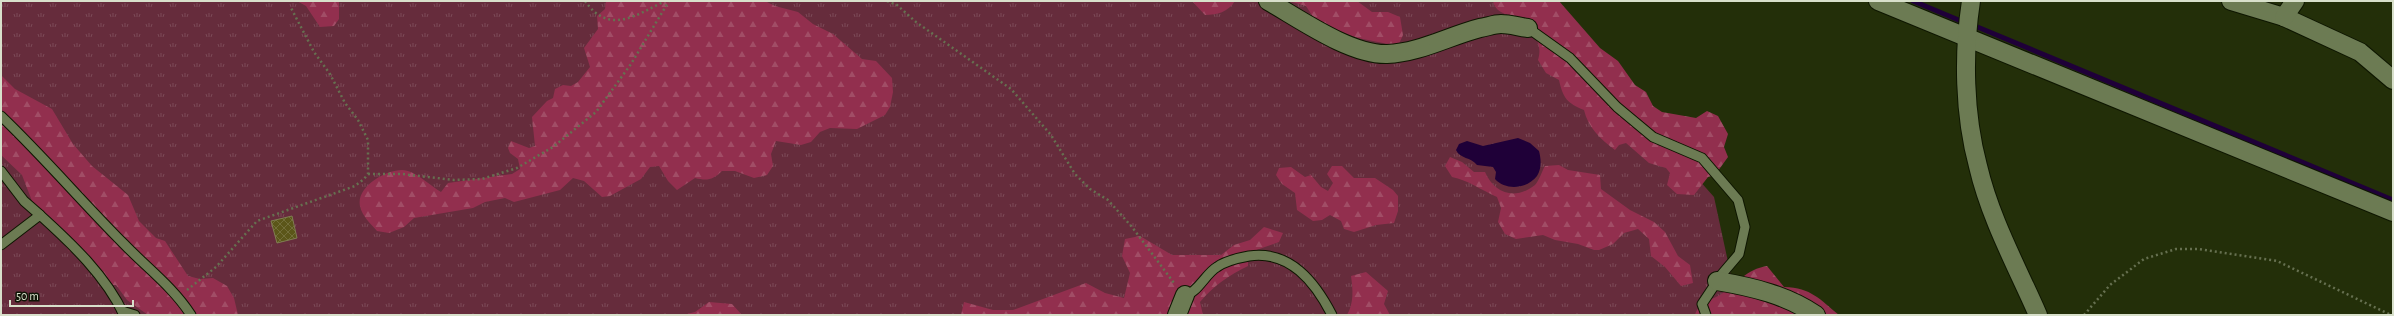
<svg xmlns="http://www.w3.org/2000/svg" width="2394" height="316" font-family="'Alegreya Sans',sans-serif">
<defs>
<pattern id="grass-tufts" width="24" height="20" patternUnits="userSpaceOnUse"><rect width="24" height="20" fill="#662c3c"/><path d="M3 7l-1-3M5 7V3M7 7l1-3M15 17l-1-3M17 17v-4M19 17l1-3" fill="none" stroke="#7b4a57"/></pattern>
<pattern id="forest-firs" width="22" height="20" patternUnits="userSpaceOnUse"><rect width="22" height="20" fill="#922f4e"/><path d="M5 1l3.5 6h-7zM16 11l3.5 6h-7z" fill="#a14d66"/></pattern>
<pattern id="building-cross-hatch" width="8" height="8" patternUnits="userSpaceOnUse"><rect width="8" height="8" fill="#5b5619"/><path d="M0 0l8 8M0 8l8-8" fill="none" stroke="#726e39"/></pattern>
</defs>
<rect width="100%" height="100%" fill="#232f09"/>
<g fill="url(#grass-tufts)">
<path d="M1,1H1540L1714,197L1733,285L1789,315H193L1,104Z"/>
<path d="M1,135L174,315H1Z"/>
</g>
<g fill="url(#forest-firs)">
<path d="M297,1H339V19L334,26L320,27L306,6Z"/>
<path d="M606,1H765L775,6L798,12L813,24L833,34L862,59L876,61L892,78L893,92L890,107L885,115L857,129L830,128L820,132L811,142L801,145L776,141L771,154L773,166L767,175L754,178L735,171H722C713,180 707,181 695,178L677,190L668,181L659,166L650,167L641,179L610,196L602,197L584,181L573,178L560,190L514,202L505,198L485,202L473,208L414,218L404,227L389,233L377,231C371,224 362,216 360,206C356,187 385,170 402,170C415,170 429,185 441,192L448,183L512,174L520,169L518,159L510,153L508,148L511,141L529,148L535,146L532,117L547,101L553,98L555,89L563,85L571,86L578,82L590,67L584,48L598,29L597,16L605,9Z"/>
<path d="M1192,1H1235C1228,12 1217,15 1205,15Z"/>
<path d="M1289,1H1357L1372,12H1388L1400,17L1403,35L1398,46L1358,38L1344,33L1313,17L1306,6Z"/>
<path d="M1493,1H1559L1600,48L1618,61L1635,85L1646,92L1653,106L1662,112L1696,118L1707,111L1718,116L1728,134L1724,147L1728,157L1715,175L1708,177L1694,195L1677,194L1667,185L1670,173L1666,168L1649,163L1626,143L1619,145L1615,150C1600,139 1588,127 1584,110C1567,103 1563,98 1559,80L1546,73L1538,60C1544,40 1530,34 1522,18C1511,15 1496,15 1493,1Z"/>
<path d="M1,75L15,89L52,109L73,144L92,166L128,195L139,221L156,238L165,241L188,276L200,279L213,278L227,286L234,298L238,315H148L127,300L116,285H102L87,257L69,251L32,201L22,175L1,155Z"/>
<path d="M1450,157L1462,162L1474,172H1485C1494,193 1515,201 1535,185C1539,181 1542,171 1545,166L1559,165L1568,170L1600,175L1601,189L1630,210L1654,222L1665,232L1678,256L1690,265L1693,283L1681,286L1665,267L1651,256L1649,239L1638,229L1624,233L1613,244L1599,250H1594L1578,244L1555,240L1543,235L1516,239L1505,234L1498,222L1501,208L1497,197C1481,190 1468,180 1452,177L1445,166Z"/>
<path d="M1332,166H1342L1354,178H1375L1393,190L1398,196V211L1394,223L1376,225L1354,232L1344,229L1341,221L1330,215L1322,220L1313,221L1297,210L1295,193L1282,184L1276,175L1279,168L1291,167L1305,177L1311,175L1321,187L1328,191L1333,183L1327,174Z"/>
<path d="M1264,227L1283,233L1279,242L1248,253V266C1229,275 1213,286 1200,302L1203,315H961L964,302L993,310H1013L1086,283L1105,293L1124,298L1130,273L1122,256L1125,239L1140,236L1172,255H1221L1234,245L1250,240Z"/>
<path d="M1767,266L1784,287C1812,288 1819,299 1839,315H1695C1699,302 1709,301 1720,295C1736,284 1747,269 1767,266Z"/>
<path d="M1366,272L1388,291L1384,304L1390,315H1347C1354,303 1353,290 1351,276Z"/>
<path d="M709,302L732,304L742,315H683L695,312Z"/>
</g>
<path fill="#1f0038" d="M1518,138L1530,143L1539,151C1541,159 1542,168 1537,176C1527,189 1506,191 1495,179L1496,172L1493,167L1477,165C1471,157 1460,159 1456,150L1459,144L1467,141L1483,146Z"/>
<g fill="none" stroke-linecap="round" stroke-linejoin="round">
<g stroke="#1f0038" stroke-width="5">
<path d="M1913,1L1961,21"/>
<path d="M1975,26L2393,200"/>
</g>
</g>
<path fill="url(#building-cross-hatch)" stroke="#807d52" d="M292,216L297,238L277,243L271,221Z"/>
<g fill="none" stroke-linecap="round" stroke-linejoin="round">
<g stroke="#0e1600" stroke-width="11">
<g id="service">
<path d="M1528,28L1570,58L1617,107L1653,137L1702,158L1738,200L1745,227L1739,254L1722,274L1702,304L1706,315"/>
<path d="M1,116C44,157 82,202 124,244C147,268 173,287 191,315"/>
<path d="M1,171L24,201L40,215"/>
<path d="M1,245L40,215C72,244 106,276 124,315"/>
<path d="M1185,295C1197,294 1206,273 1217,267C1225,261 1238,258 1249,256C1290,250 1315,282 1332,315"/>
<path d="M122,311L135,315"/>
</g>
</g>
<g stroke="#0e1600" stroke-width="20">
<g id="minor">
<path d="M1268,1C1300,19 1350,55 1387,54C1419,53 1449,36 1480,28C1487,27 1494,24 1501,24C1510,24 1519,27 1528,28"/>
<path d="M1878,1L2393,212"/>
<path d="M1971,1C1963,54 1964,114 1978,166C1990,218 2017,267 2038,315"/>
<path d="M2231,1L2284,17L2360,52L2393,80"/>
<path d="M2284,17L2295,1"/>
<path d="M1717,281C1753,287 1786,295 1816,315"/>
<path d="M1177,315L1185,295"/>
</g>
</g>
<g stroke="#667050" stroke-width="2.5" stroke-dasharray="2 3" stroke-linecap="butt">
<path d="M585,1C609,35 635,16 665,1"/>
<path d="M887,1L897,5L916,22L1011,89L1051,135L1075,174L1090,189L1108,200L1132,227L1174,283"/>
<path d="M368,174H402L454,180L482,179L517,168L553,147L596,112L631,64L669,1"/>
<path d="M187,290L216,267L257,221L355,186L364,179L368,174V140L358,120L345,103L330,74L314,52L290,6"/>
<path d="M2084,315L2110,285L2144,259L2176,249H2199L2277,261L2391,315"/>
</g>
<use href="#service" stroke="#6c7b53" stroke-width="9"/>
<use href="#minor" stroke="#6c7b53" stroke-width="18"/>
</g>
<rect width="2394" height="316" fill="none" stroke="#d8e0cb" stroke-width="4"/>
<path d="M10 300v6h123v-6" fill="none" stroke="#d8e0cb" stroke-width="2"/>
<text x="16" y="300" font-size="12" fill="#d8e0cb" stroke="#0f1506" stroke-width="3" paint-order="stroke">50 m</text>
</svg>
